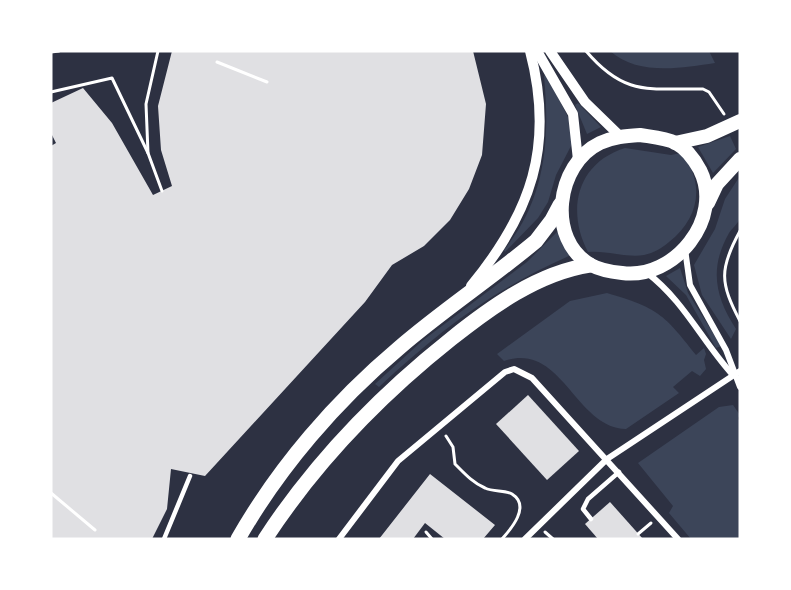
<svg xmlns="http://www.w3.org/2000/svg" width="791" height="590" font-family="Commissioner,sans-serif">
<rect width="100%" height="100%" fill="#2d3142"/>
<g fill="#3c4559">
<path d="M610,51H709L715,63C681,68 638,76 610,51Z"/>
<path d="M546,74L571,123L572,144L556,175L548,202L538,218L505,252L504,250C546,198 550,140 544,76Z"/>
<path d="M578,103L601,127L587,134L575,105Z"/>
<path d="M730,136L736,149L713,173L698,147Z"/>
<path d="M625,148L671,155L681,153C706,183 699,219 669,242C662,248 654,253 644,255C626,258 607,250 588,252C566,210 577,163 625,148Z"/>
<path d="M740,176C740,188 743,206 740,218C738,224 732,228 729,233C709,268 715,297 736,329L731,339L702,295L694,265L715,229L725,199Z"/>
<path d="M559,230L571,255C494,289 440,330 379,387L375,384L422,341L527,262Z"/>
<path d="M680,268L688,293L721,346L716,348L686,295L666,276Z"/>
<path d="M607,293C658,308 664,314 696,355L704,348L706,354L704,360L706,369L700,376L692,371L673,387L679,393L626,429C575,428 562,341 504,361L497,354L570,301Z"/>
<path d="M733,405L740,415L738,418L740,423V539H691L669,513L673,506L638,463L719,407Z"/>
</g>
<g fill="#e0e0e3">
<path d="M172,51H473L486,104L482,155L469,189L450,220L424,246L392,265L365,302L205,476L171,469L167,509L152,539H51V146L56,143L51,133V103L83,88L112,123L153,195L172,186L161,150L158,106Z"/>
<path d="M528,395L579,451L547,480L496,424Z"/>
<path d="M430,474L495,525L483,539H445L425,523L413,539H379Z"/>
<path d="M610,502L643,539H598L585,524Z"/>
</g>
<g fill="none" stroke-linecap="round" stroke-linejoin="round">
<g stroke="#fff" stroke-width="3">
<path d="M158,51L146,104L148,153L162,191"/>
<path d="M586,51C625,97 649,88 703,89L709,92L724,114"/>
<path d="M51,52L59,51"/>
<path d="M217,62L267,82"/>
<path d="M51,92L112,78L148,153"/>
<path d="M740,231C719,269 720,283 740,321"/>
<path d="M446,436L453,447L455,464C464,473 473,483 485,488C493,492 505,490 512,494C531,506 511,529 502,539"/>
<path d="M51,493L95,530"/>
<path d="M426,532L432,539"/>
<path d="M545,532L553,539"/>
<path d="M638,534L651,523"/>
</g>
<g stroke="#fff" stroke-width="4.5">
<path d="M591,519L583,509L588,499L619,472"/>
<path d="M164,539L190,476"/>
</g>
<g stroke="#fff" stroke-width="6">
<path d="M685,249L690,285L726,350L740,387"/>
<path d="M646,272C684,301 700,338 731,373"/>
<path d="M339,539L398,461L505,372L514,369L532,378L678,539"/>
<path d="M525,539L607,459L740,371"/>
</g>
<g stroke="#fff" stroke-width="10">
<path d="M537,51L573,114L578,160"/>
<path d="M550,51L585,102L621,137"/>
<path d="M471,286C531,213 555,146 530,51"/>
</g>
<g stroke="#fff" stroke-width="14">
<path d="M640,135C652,137 665,138 676,143C687,149 694,159 700,170C724,218 675,280 622,273C612,272 600,270 591,265C546,240 556,164 600,143C613,137 626,136 640,135Z"/>
<path d="M675,143L707,136L740,121"/>
<path d="M708,203L717,184L740,159"/>
</g>
<g stroke="#fff" stroke-width="15">
<path d="M238,539C279,467 336,401 399,348C443,310 492,278 536,241L552,220L560,205"/>
<path d="M265,539C316,461 378,397 451,339C491,307 538,273 590,265"/>
</g>
</g>
<rect width="791" height="590" fill="none" stroke="#ffffff" stroke-width="105"/>
</svg>
